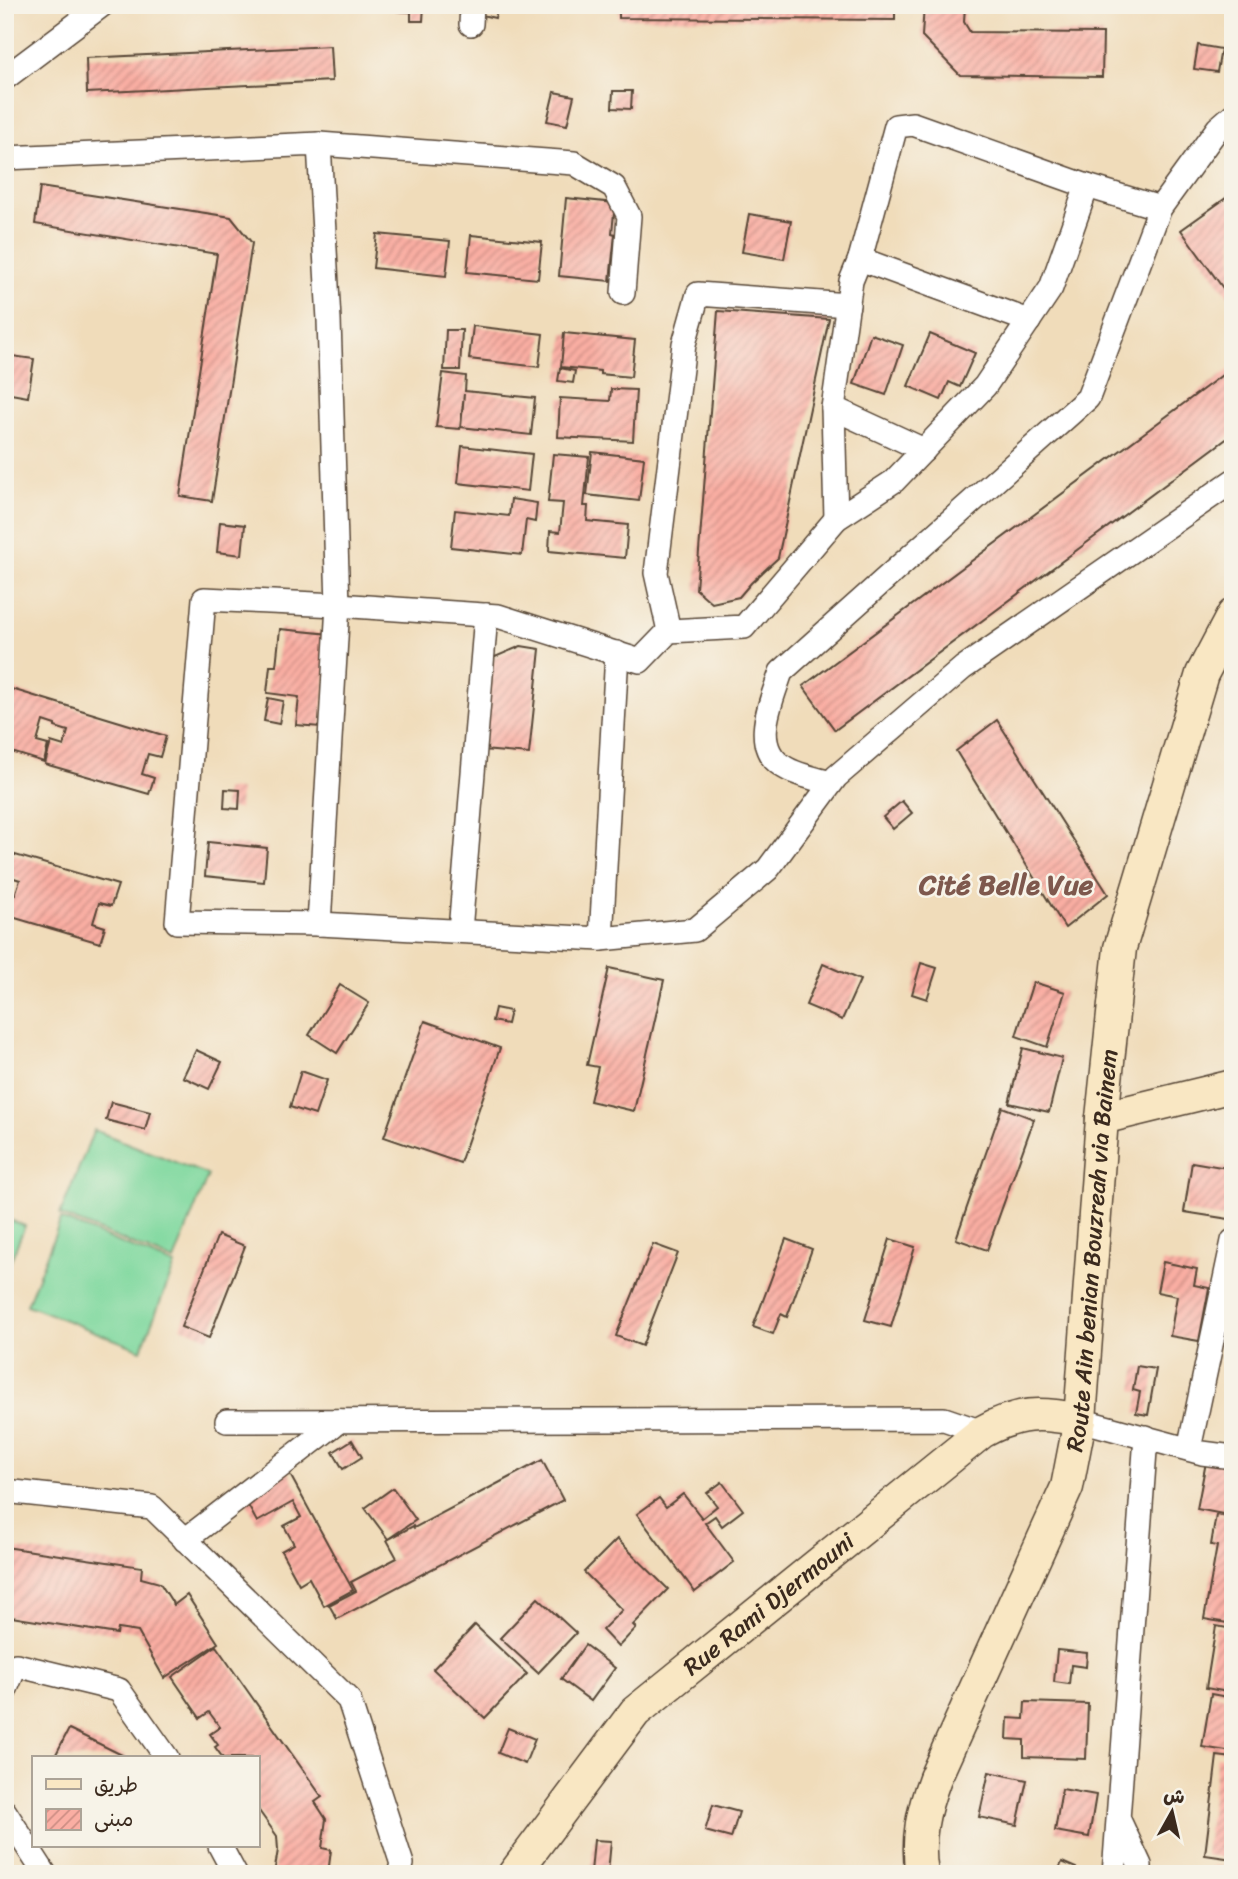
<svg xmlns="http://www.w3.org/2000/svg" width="1238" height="1879" font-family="Sriracha,'Playpen Sans Arabic',sans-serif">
<defs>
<pattern id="building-hatch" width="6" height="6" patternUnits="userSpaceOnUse" patternTransform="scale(1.75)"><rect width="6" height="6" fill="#faaea3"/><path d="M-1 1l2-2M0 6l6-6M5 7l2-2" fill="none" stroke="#cc8e84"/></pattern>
</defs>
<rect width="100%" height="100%" fill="#f7f3e8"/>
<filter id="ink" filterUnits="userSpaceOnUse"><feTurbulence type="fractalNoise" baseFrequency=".0143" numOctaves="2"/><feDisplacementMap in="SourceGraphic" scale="14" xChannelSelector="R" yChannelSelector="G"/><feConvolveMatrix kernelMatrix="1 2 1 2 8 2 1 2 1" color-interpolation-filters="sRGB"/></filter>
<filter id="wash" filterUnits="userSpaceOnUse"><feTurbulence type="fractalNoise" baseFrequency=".00686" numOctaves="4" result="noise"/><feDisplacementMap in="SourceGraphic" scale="28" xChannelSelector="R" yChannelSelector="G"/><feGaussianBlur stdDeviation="1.57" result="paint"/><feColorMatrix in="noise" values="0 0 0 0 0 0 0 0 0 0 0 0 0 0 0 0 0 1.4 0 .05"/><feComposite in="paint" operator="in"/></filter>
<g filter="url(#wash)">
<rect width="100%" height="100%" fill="#f0dcba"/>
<g fill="#7ed89e" stroke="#5c815e" stroke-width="2">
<path d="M94,1130L208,1175L174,1261L60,1215Z"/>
<path d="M5,1218L25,1226L5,1274Z"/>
<path d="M61,1219L175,1265L141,1350L27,1305Z"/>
</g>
<g id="blocks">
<g fill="url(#building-hatch)">
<path d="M5,5H10L8,26H5Z"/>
<path d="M396,5H424L423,21H411V12L396,11Z"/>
<path d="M475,5L498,8L495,18L473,13Z"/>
<path d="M619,5H895V20L619,18Z"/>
<path d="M924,5H965L964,22L970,32L1103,33L1102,77L960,75L922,36Z"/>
<path d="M1198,45L1221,49L1217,72L1194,69Z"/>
<path d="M330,46L332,81L87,93L86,58Z"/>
<path d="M613,91H632L631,109L612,108Z"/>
<path d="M554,92L574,96L567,125L547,121Z"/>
<path d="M40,187L231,217L252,243L212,501L180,496L217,254L35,224Z"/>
<path d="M566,198L615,203L612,233L615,234L610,281L559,276Z"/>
<path d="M1226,198L1233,208V302L1181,230Z"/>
<path d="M749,214L791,221L784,259L742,252Z"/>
<path d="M377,234L450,241L446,276L373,268Z"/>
<path d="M471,235L542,242L538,279L467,272Z"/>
<path d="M718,311L829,319L778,558L751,583L739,597L712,603L696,589Z"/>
<path d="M473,326L543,334L539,367L469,359Z"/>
<path d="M446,330H462L460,370H444Z"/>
<path d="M564,333L635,340L631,377L600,374V371L561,367Z"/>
<path d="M871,334L903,345L886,395L854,384Z"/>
<path d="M930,334L975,353L960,387L949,382L941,400L908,386Z"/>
<path d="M5,355L34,359L28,397L5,393Z"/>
<path d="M1233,367V434L835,730L803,686Z"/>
<path d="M560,368L575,371L573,383L558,381Z"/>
<path d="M443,373L466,376L465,391L535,398L531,435L461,427L464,394L460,429L436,427Z"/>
<path d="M611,389L636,390L633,441L558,437L560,398L610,401Z"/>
<path d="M462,446L532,454L528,491L458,483Z"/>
<path d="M592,452L644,458L639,501L587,495Z"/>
<path d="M553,454L589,457L584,506H588L587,521L628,525L625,558L549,551L550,531L560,532L563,503L548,502Z"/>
<path d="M511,499L537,503L535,522L526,520L522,555L451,547L455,510L509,516Z"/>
<path d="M220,522L245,525L242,555L217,552Z"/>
<path d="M280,629L330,634L321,727L296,725L299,697L267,693L270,666H276Z"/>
<path d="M521,646L540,649L529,754L483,750L488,660Z"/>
<path d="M5,687L166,736L160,757L148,754L142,774L154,778L149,794L45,764L51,742L64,746L68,731L55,727V725L43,721L37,742L48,745L44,762L5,750Z"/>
<path d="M268,698L283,701L279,724L264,721Z"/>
<path d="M997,720L1108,894L1065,928L956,751Z"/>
<path d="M225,789L240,790L239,809L224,808Z"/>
<path d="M902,801L912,813L893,829L883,817Z"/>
<path d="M208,842L267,848L264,882L205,876Z"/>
<path d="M5,854L12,855V854L118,885L111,906L99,903L93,923L105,927L100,943L5,915V892L15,895L20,880L5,875Z"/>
<path d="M921,963L937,968L927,999L912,994Z"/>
<path d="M823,964L860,980L842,1020L806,1005Z"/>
<path d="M609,968L664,980L634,1111L590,1101L598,1067L587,1065Z"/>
<path d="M1033,982L1065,992L1047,1047L1016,1036Z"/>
<path d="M340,985L369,1003L337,1053L309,1035Z"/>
<path d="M495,1008L510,1011L507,1024L492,1021Z"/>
<path d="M425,1021L500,1048L460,1163L384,1137Z"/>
<path d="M1023,1048L1062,1058L1049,1112L1009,1103Z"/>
<path d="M196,1050L222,1062L209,1089L183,1077Z"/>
<path d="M301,1071L327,1080L315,1115L290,1107Z"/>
<path d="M111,1102L150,1112L145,1130L106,1120Z"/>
<path d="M1002,1107L1034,1119L987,1250L956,1239Z"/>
<path d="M1192,1162L1233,1169V1199L1229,1219L1184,1212Z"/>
<path d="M218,1235L245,1246L209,1338L181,1327Z"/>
<path d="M786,1239L812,1249L787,1317L781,1314L773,1334L753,1327Z"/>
<path d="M890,1239L915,1247L891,1327L865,1320Z"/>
<path d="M653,1244L678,1253L642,1346L616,1336Z"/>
<path d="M1163,1262L1197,1269L1194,1285L1209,1288L1199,1341L1170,1336L1177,1296L1157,1292Z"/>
<path d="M1137,1366L1156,1369L1148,1415L1136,1413L1140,1392L1133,1390Z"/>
<path d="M352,1440L362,1457L343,1469L333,1452Z"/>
<path d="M1207,1457L1233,1462V1516L1197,1509Z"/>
<path d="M282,1460L353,1590L324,1606L309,1578L299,1584L281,1551L294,1544L284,1526L301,1517L293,1502L257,1522L237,1485Z"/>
<path d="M542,1460L563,1500L337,1619L329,1605L356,1591L351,1582L397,1558L387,1540L413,1526L414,1528Z"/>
<path d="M722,1482L743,1510L722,1526L715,1516L705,1523L734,1562L695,1592L637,1514L659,1498L666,1507L683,1494L702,1518L717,1506L707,1493Z"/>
<path d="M393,1488L416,1520L388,1539L365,1508Z"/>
<path d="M1216,1515L1233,1518V1624L1204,1619L1217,1546L1211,1545Z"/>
<path d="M617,1539L668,1589L633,1625L636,1628L618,1647L602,1630L622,1610L584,1572Z"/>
<path d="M5,1547L142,1567L141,1578L160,1583L174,1605L187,1595L218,1643L164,1678L138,1632L118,1629L117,1634L5,1616Z"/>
<path d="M538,1598L576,1633L538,1673L500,1638Z"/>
<path d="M475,1625L527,1674L485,1718L433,1669Z"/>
<path d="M1216,1626L1233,1629V1693L1206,1688Z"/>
<path d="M585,1645L615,1668L591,1701L561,1679Z"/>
<path d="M216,1646L322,1797L315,1802L326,1819L322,1848L331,1850L328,1874H274L278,1850L277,1836L257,1808V1758H223L215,1747L218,1745L210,1734L220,1727L209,1712L200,1718L172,1677Z"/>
<path d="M1057,1650L1087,1653L1086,1667L1071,1665L1069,1684L1054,1682Z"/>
<path d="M1211,1694L1233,1698V1752L1202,1747Z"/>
<path d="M1025,1702L1088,1704L1086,1759L1024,1757V1740L1007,1739L1008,1718L1024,1719Z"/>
<path d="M508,1728L535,1739L525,1764L498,1753Z"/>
<path d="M69,1729L128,1758H54Z"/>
<path d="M1217,1756L1233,1758V1859L1205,1855Z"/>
<path d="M989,1772L1027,1780L1017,1825L979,1817Z"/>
<path d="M1062,1789L1096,1795L1089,1837L1055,1831Z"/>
<path d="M713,1805L739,1812L731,1838L705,1831Z"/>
<path d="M594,1840L611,1841L608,1873L591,1872Z"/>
<path d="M1062,1862L1076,1868L1074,1874H1057Z"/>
<path d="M1213,1866L1233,1867V1874H1212Z"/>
</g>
</g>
</g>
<g filter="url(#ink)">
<use href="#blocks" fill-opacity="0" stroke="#564535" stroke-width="2"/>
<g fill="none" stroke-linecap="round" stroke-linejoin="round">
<g stroke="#564535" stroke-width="26">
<g id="street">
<path d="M471,24L472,5"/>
<path d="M5,78L102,5"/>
<path d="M319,144L574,163L614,187L629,216L623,293"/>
<path d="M5,158L319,144L329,320L338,605L319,924"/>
<path d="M1087,186L1051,288L985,386L894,481L836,519L744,627L669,631L640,661L498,616L338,605L204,599L177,922L319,924L601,939L695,930L768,869L836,777L963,668L1233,481"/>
<path d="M860,259L1029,321"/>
<path d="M833,408L924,450"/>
<path d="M836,519L833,408L851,281L860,259L896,126L913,124L1087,186L1160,208"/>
<path d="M669,631L656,573L684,344L698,294L848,305"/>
<path d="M831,783C817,779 796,775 784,767C749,747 772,700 781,672L1088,398L1160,208L1218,128L1233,115"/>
<path d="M460,931L486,615"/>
<path d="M601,939L617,653"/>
<path d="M1080,1420L1202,1453L1233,1457"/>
<path d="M227,1421L944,1419L982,1432"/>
<path d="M1189,1449L1233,1241"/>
<path d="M5,1491L152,1507L349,1700L402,1864L399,1874"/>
<path d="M185,1540L339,1421"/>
<path d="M5,1691L16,1665L119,1690L167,1758"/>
<path d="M5,1812L45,1874"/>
<path d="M1119,1820L1140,1865V1874"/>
<path d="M220,1846L235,1874"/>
<path d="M1114,1874L1146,1437"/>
</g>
</g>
<g stroke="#564535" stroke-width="35">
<g id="secondary">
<path d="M1102,1118L1233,1086"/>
<path id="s1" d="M514,1874L635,1712L982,1432C1018,1412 1040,1412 1080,1420"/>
<path id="s2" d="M922,1874C916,1839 923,1810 935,1778L1067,1487L1080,1420L1102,1118L1120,948L1202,674L1233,615"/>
</g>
</g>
<use href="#street" stroke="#fff" stroke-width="23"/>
<use href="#secondary" stroke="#f9e7c3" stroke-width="32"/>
</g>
</g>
<g text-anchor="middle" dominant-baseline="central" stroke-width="5" stroke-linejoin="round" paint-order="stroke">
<g font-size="24" fill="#3b2a1e" stroke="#f7f3e8">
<text stroke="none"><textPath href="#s2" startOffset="656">Route Ain benian Bouzreah via Bainem</textPath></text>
<text stroke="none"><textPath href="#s1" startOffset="374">Rue Rami Djermouni</textPath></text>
</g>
<g font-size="28" font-weight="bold" fill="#7e584d" stroke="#f7f3e8">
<text x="1006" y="884">Cité Belle Vue</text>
</g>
</g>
<rect width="1238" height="1879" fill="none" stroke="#f7f3e8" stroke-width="28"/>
<rect x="32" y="1756" width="228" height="91" fill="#f7f3e8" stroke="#aca397" stroke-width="2"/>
<rect x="46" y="1779" width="35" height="10" fill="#f9e7c3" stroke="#aca397" stroke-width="2"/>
<text x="94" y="1792" font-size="21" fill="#3b2a1e">طريق</text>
<rect x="46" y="1809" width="35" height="21" fill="url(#building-hatch)" stroke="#aca397" stroke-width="2"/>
<text x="94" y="1826" font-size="21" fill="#3b2a1e">مبنى</text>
<g transform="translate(1172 1812) rotate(8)" stroke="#f7f3e8" stroke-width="5" paint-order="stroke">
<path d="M0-5L12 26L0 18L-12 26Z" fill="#3b2a1e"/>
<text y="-10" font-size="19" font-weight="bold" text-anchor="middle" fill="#3b2a1e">ش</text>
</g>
</svg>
